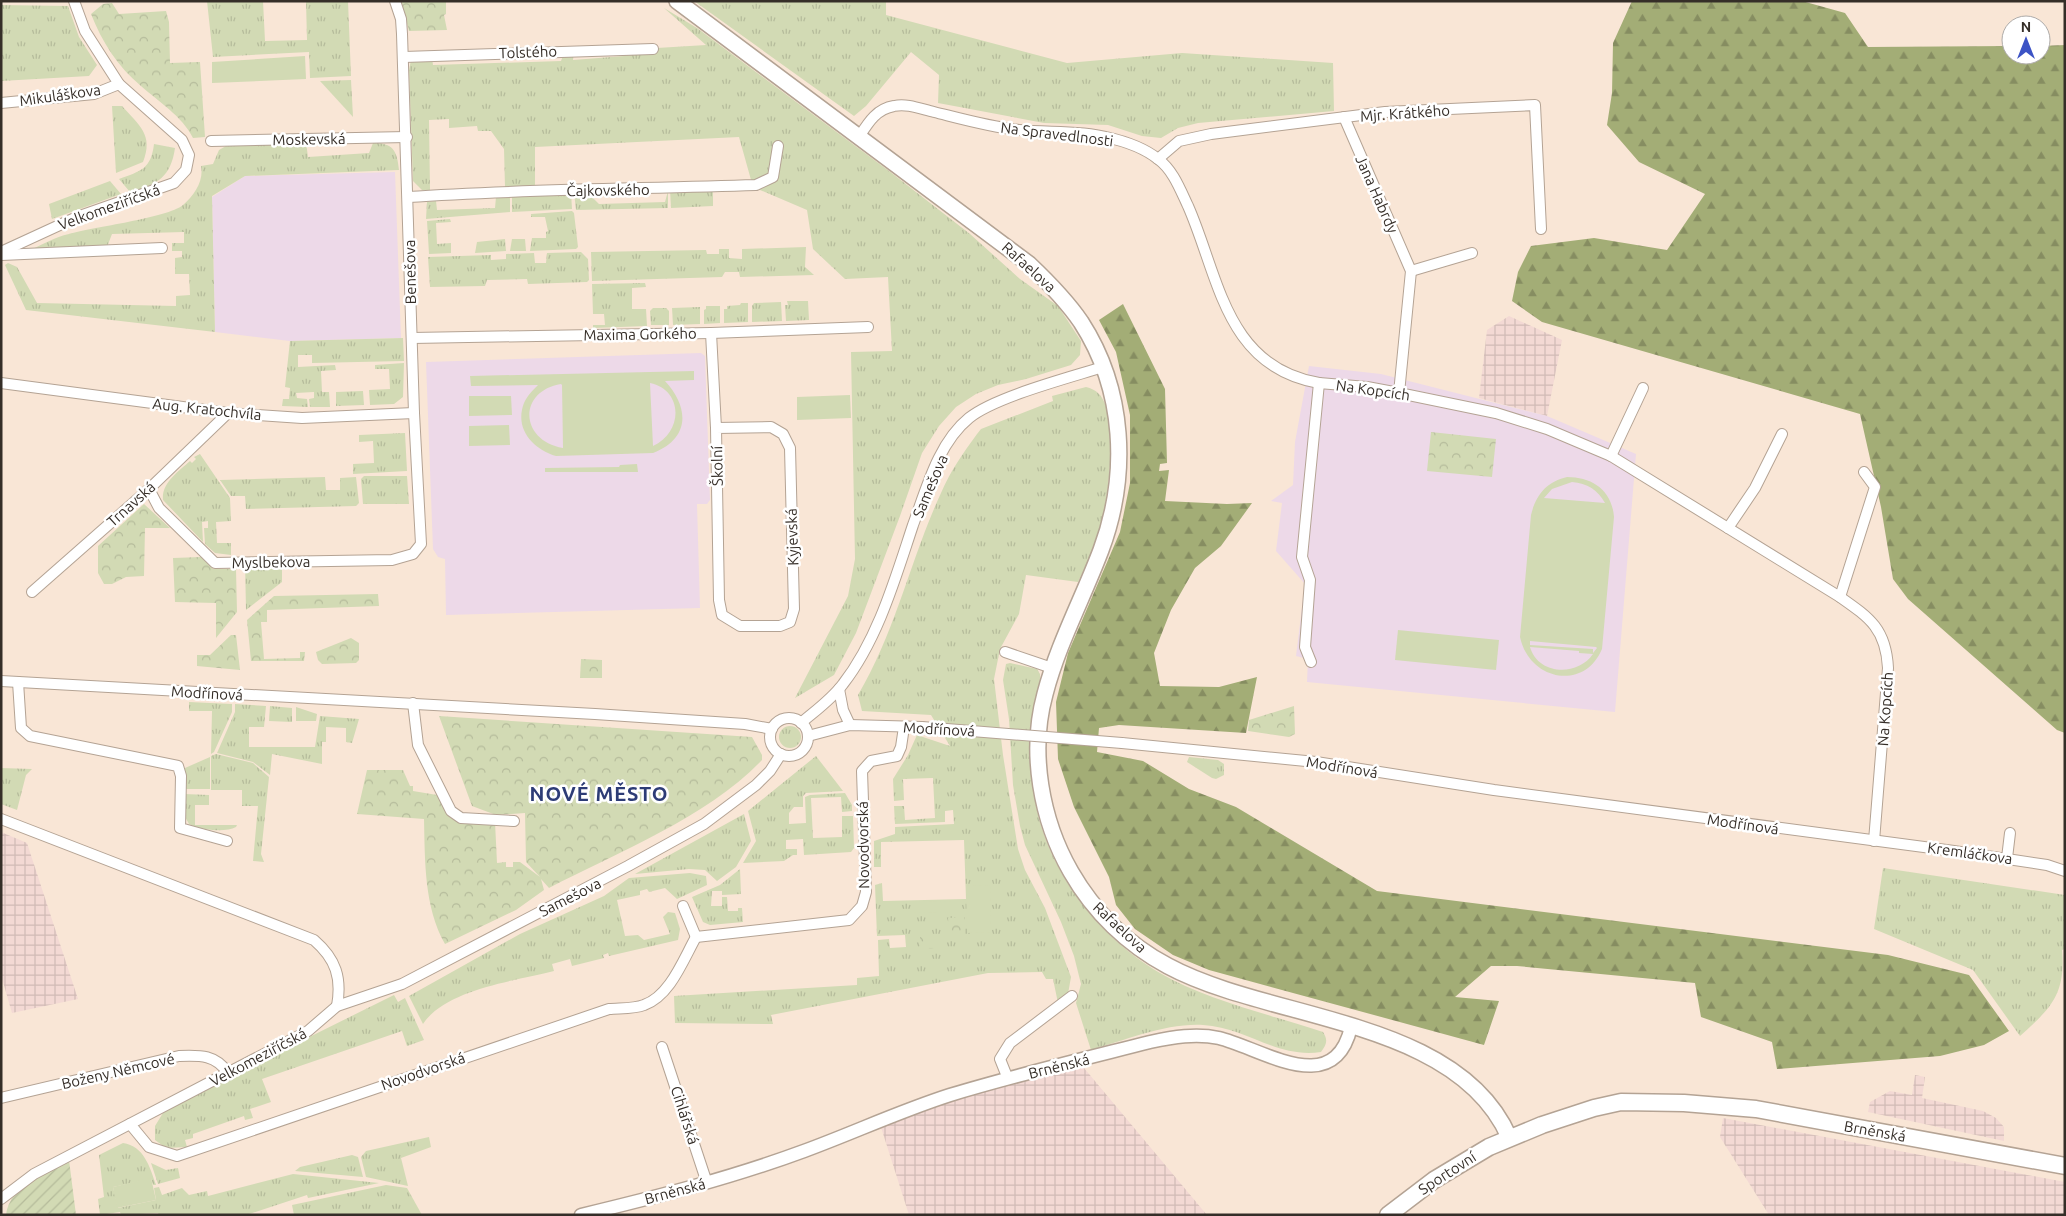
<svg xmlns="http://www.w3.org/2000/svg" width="2066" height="1216" font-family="Ubuntu,sans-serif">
<defs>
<pattern id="industrial-grid" width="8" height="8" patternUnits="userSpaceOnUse" patternTransform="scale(1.25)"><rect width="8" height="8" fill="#f3d9d4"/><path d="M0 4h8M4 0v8" fill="none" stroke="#d1bbb6"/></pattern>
<pattern id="grass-tufts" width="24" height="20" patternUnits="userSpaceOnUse" patternTransform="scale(1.25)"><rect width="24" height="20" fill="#d2dab4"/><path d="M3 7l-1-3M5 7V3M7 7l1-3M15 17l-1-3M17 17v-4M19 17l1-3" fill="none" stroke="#b5bb9b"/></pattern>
<pattern id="forest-firs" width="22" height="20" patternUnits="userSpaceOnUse" patternTransform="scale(1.25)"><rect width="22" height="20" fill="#a3ad76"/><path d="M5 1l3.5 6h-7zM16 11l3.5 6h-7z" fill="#868d61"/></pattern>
<pattern id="park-crowns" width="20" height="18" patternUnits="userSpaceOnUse" patternTransform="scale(1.25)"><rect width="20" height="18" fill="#d2dab4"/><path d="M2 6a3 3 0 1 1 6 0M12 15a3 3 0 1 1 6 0" fill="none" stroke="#b5bb9b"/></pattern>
<pattern id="garden-furrows" width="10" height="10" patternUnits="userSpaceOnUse" patternTransform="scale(1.25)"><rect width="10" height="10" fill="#d2dab4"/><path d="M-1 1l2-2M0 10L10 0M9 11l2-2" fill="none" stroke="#b5bb9b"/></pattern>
</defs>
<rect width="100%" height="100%" fill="#f9e6d6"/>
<g fill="url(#industrial-grid)">
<path d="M1509,316L1562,340L1547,416L1479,398L1487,330Z"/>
<path d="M1,832L27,843L78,999L12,1013L1,975Z"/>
<path d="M1079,1062L1207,1215H909L879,1121Z"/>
<path d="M1915,1075L1925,1077L1922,1098L1983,1111L1996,1118L2004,1127V1141L1868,1112L1870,1102L1890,1091L1912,1095Z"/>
<path d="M1723,1118L2065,1182V1215H1769L1720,1137Z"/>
</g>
<g fill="#edd9e8">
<path d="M395,172L401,338L290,341L215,332L212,197L245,176Z"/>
<path d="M701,353L705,356L710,500L707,504H697L700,608L446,615L445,559L438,557L433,549L426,362Z"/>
<path d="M1309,366L1381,374L1547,416L1636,454L1615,712L1307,682L1308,659L1296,656L1305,584L1276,551L1282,503L1271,501L1293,485L1295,442Z"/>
</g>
<g fill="url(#grass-tufts)">
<path d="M207,1H263L265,41L307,40L306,1H348L351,76L310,78L309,52L213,57Z"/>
<path d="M694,1H886V15L1067,63L1182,53L1333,63L1334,111L1198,123L1178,128L1161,138L1142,136L1108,125L1044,123L938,103L939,75L911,52L866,106L854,116Z"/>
<path d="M1,5L68,6L79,37L97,65L89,76L1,81Z"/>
<path d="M664,8L697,28L889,171L970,234L1020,279L1058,306L1081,341L1080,355L1071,365L1026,379L998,385L976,394L956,407L939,426L922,453L900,516L856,633L834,675L795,698L848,596L855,559L851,352L892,351L888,277L845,279L813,249L807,210L753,187L739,137L535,147V186L505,187L504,149L491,131H478L477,126L449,128V119L429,120L430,190H422L413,181L409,70L411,60L431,51L433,65L561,61L566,47L574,46L573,60L624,56V50L706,45Z"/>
<path d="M351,80L353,117L320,81Z"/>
<path d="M112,106H122C139,125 154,135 143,162L116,173Z"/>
<path d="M306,142L308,157L369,153L373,143C393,143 397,150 399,170L245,176L212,196L215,332L26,310L5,265L8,263L17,267L37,303L176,306V296L190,295L189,274H175V258L182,257V251H172V243H184V232L112,234L107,247L30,250C42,245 55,237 69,234C93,227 167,218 183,205C195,195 204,180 201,166L213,164L219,150L226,146Z"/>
<path d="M154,144L175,148C171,176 158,185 130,192L119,179C141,171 151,169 154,144Z"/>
<path d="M110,181L121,194L52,219L49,204Z"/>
<path d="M713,188V206L671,208L670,189Z"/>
<path d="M668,191V208L576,210L574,192H587L599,204L665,202Z"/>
<path d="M571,192L572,209L512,212V194Z"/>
<path d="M510,194V212L426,219L427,202L436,201L437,210L495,208L496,197Z"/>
<path d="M572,211L574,213L578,247L576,249L530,251L532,238H546V232L548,231L545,217H531V214Z"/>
<path d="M450,219L451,222L436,223L437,244L451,243V253L429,254L427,221Z"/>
<path d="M505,239L506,251L475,253L477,242Z"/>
<path d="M512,239H525L526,251H510Z"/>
<path d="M806,247L805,267L814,275L740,277L739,272H725L722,277L592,281L591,252L706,250L707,254H719V249H729V258L742,259V249Z"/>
<path d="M581,252L588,259L589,280L587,282L528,284L527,279L487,280L485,286L430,287L428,257L491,255V260L506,259V254L534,253L535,263H546L547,253Z"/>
<path d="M645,283L646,287L632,288V309H646L647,326L593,328V325H605L604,314H593L592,284Z"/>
<path d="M787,301H808L809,320L786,321L785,305H788Z"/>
<path d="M781,302L782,321L752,322V306L754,303Z"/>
<path d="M741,303H748V322L724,323V309H727V306L740,305Z"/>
<path d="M706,306H720V323L704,324V310L706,309Z"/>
<path d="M700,307V324L673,325L672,308Z"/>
<path d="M653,308H666L669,311V325H651L650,311Z"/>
<path d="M403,338L404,361L312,363V355H298V367L335,365L336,370L321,371L322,392H329L330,407H310L309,399L314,398V392L296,393L297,398L307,399L308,407L282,406L283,399H289L290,388L285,387L290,341Z"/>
<path d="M404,363L403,397L394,404L370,405L369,390L390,389L389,369H375V365Z"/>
<path d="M1086,387C1091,388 1095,390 1099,394C1120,416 1108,497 1101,525C1095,545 1087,564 1078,582L1026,575L1019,614L1000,649L994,679L1003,755L1018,849L1025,870L1045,908L1071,977L1068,994L1058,1003L1053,979H1046L1042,972L988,973L771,1015L773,1024L675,1023L674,996L857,985V978L879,976L878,940L889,939L890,948L906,947L905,935L877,936L875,885L882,883L883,901L966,899L964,840L881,842V867H874V841L895,834V827L954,824L953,810L945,811V822L895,824L894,806H904L905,820L935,818L933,778L903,779L904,800L894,801L893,779L908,755L917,735L950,746L931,715L862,711L858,695C896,631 910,560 941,493C950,472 963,453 977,434L981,429L1053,401L1052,396Z"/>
<path d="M363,391L364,405L336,406V392Z"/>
<path d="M405,433L407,471L353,474V464L374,463L373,441L359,442V435Z"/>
<path d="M200,454L230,498L231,521L216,522L217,543H231V555L215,553L205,544L204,528H208V521L202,522L203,542L163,500C161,483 179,471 190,461L192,463L196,459L194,457Z"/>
<path d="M364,476H407L409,504H363L361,479Z"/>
<path d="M325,477L326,490H340V478L356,477L359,503L356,506L246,509L245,496H231L220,480Z"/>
<path d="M245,562H282V582L246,610Z"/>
<path d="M1010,663L1037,669L1040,674C1041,686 1034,699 1033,711C1029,736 1030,761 1033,786C1041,863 1094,934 1160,973C1206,1000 1272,1015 1323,1032C1328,1040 1327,1044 1321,1052C1278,1059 1245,1027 1203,1025C1166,1023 1126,1040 1091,1050L1076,1003L1081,984L1074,956L1061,922L1025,845L1020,826L1013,785L1009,719L1003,680L1006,664Z"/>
<path d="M189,702L232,704V712L214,752L211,754L212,711H189Z"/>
<path d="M235,704L266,706L264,727H249V747H315L320,716L359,719L352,743L346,742V728L326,727V742H322V764L272,754L270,775L253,762L217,753L235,712Z"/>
<path d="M270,706L292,708V722L269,721Z"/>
<path d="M296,707L317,714L316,721H296Z"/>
<circle cx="790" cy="737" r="11"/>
<path d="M216,754L253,763L269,777L261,854L264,862L253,861L258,806H242V790H211V756Z"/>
<path d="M816,756L843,791L806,793L803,796V807H794L789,813V824L806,823L805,797L810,795L845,793L852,805V811L842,812L841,797L811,798L813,838L842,837V816H853L854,848L851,852L804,855L803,839L786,840V849H797V855H793L784,861L743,863L756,841L748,811Z"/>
<path d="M210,757V789H184L185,768Z"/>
<path d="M1189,757L1218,760L1224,764V775L1216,779L1212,778L1187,762Z"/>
<path d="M1,768L32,769L26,775L17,810L1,804Z"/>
<path d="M184,794L209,795V805H195V825H237L236,827C225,833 200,830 189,824L184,815Z"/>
<path d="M744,814L751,841L736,867L717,881L705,870L689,869L635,874Z"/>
<path d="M1883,868L2065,895V949L2062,950C2066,995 2050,1009 2020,1036L1973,970L1874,929Z"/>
<path d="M740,869L741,894L722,895V891H712L711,906H722V897H727L728,911H738V908H742L743,922L710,925L703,922L692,897L720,885Z"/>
<path d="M690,873L706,876L707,885L677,899L665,888L649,892L647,889L640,891V895L617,900L625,936L638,935L644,940L670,934L663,917L668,912L675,913L680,929L678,940L609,956L608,953L603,955L604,958L572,966L570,959L552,964L554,971C515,981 446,989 423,1024L409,996L520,934L604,896L629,878Z"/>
<path d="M394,995L398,1002L405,998L424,1040L407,1046L402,1031L262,1079L271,1102L250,1109L253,1118L245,1120L244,1116L193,1134V1138L185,1140L187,1147L166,1148L155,1140V1126L166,1108Z"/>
<path d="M429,1137L431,1147L401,1158L408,1186L366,1177L361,1157L366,1151Z"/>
<path d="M123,1143C144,1146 150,1167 156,1185H153L151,1179L113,1187L118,1208L156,1200L154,1188L159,1187L162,1195L182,1188L189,1195L207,1191L208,1196L293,1174L379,1183L308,1198L307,1195L246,1215H159L158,1213L121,1215L120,1212L100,1215L98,1199L104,1197L99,1155Z"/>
<path d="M352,1155L358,1157L363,1177L295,1171L300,1167Z"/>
<path d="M151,1163L166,1170L178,1168L180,1178L158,1184Z"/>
<path d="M386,1185L407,1188L422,1215H294L292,1205Z"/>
</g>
<g fill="url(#forest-firs)">
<path d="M1632,1H1802L1845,13L1868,47L2011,46V55H2041V46L2065,45V733L2057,730L1908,599L1893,579L1881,507L1860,414L1542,322L1512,301L1518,272L1531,246L1594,238L1667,250L1705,194L1639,162L1607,125L1612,93L1613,43Z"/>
<path d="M1123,304L1165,389L1167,463L1160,464L1159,471L1169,470L1165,501L1227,504L1252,503L1221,546L1195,568L1171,610L1154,653L1160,686L1219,687L1257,677L1246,733L1119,725L1099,728L1097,752L1143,761L1189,789L1236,807L1377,891L1888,955L1969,975L2009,1031L1984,1045L1940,1056L1777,1069L1772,1042L1701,1017L1695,983L1517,966H1491L1455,997L1499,1001L1484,1045L1209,970L1173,955L1135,929L1116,905L1109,877L1074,807L1058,759L1056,702L1068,653L1120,532L1130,483V415L1116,352L1099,320Z"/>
</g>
<g fill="url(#park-crowns)">
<path d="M401,1H446V14L444,15L447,30L409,31Z"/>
<path d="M112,3L119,14L166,11L169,22L170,63L200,62L205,137L193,138C182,116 159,102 141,86C118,67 102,42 91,14L103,4Z"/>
<path d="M1431,432L1496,439L1492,477L1427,471Z"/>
<path d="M144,504L170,528H145L144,576L126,577L112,584H104L98,573V546Z"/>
<path d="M201,557L213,569H236L237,612L216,638V603L175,602L173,558Z"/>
<path d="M378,594L379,606L267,610V622H261L264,659L300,658V652H305L304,661H251L247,620L274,596Z"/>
<path d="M231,635H236L240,670L197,666V655H210Z"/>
<path d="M351,638L359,643V660L356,663L322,664L318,660L316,652Z"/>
<path d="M581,659L602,660V678H580Z"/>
<path d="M1294,706L1295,734L1289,737L1248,731L1249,720Z"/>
<path d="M439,716L752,737L762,755V760C708,817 618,852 549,888L541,879L544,890L516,910L445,944C424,907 425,861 424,819L357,814L367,770H403L410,786H413V791L437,795L447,812L495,822L497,863L506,862V867H513V862H520L540,877L526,862L525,813L496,815L472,806Z"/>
<path d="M965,917V936L949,937L948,918Z"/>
<path d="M920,934H935L936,948L920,949Z"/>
</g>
<path fill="url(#garden-furrows)" d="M69,1160L76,1215H6C10,1185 45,1172 69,1160Z"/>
<g fill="#d2dab4" fill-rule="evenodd">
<path d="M305,56L306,79L212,83V62Z"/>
<path d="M694,371V380L665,381C689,407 691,438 653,453L556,456C533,449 514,429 524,403C527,396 533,390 538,385L471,386L470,376ZM650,383C684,390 683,433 653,446ZM561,384L562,385L563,448C519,440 518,391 561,384Z"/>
<path d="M850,395L851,418L797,420V397Z"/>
<path d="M469,396H511L512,415L469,416Z"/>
<path d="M509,425L510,445L469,446V426Z"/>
<path d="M637,464L638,472H545V468L619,467L620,465Z"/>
<path d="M1567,477C1592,477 1612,490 1614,517L1602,649C1584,692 1529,680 1520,637L1531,515C1536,495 1546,482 1567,477ZM1572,482C1587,483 1598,490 1605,503L1544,498L1552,489ZM1530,641L1596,647L1597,648L1593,653V649L1530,645ZM1530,647L1579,651V653L1593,654C1577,677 1538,675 1530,647Z"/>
<path d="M1398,630L1499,640L1496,670L1395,660Z"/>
<path d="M990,885L991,932L967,933L966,886Z"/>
<path d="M951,901V912L914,913V902Z"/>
<path d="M151,1178L156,1200L117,1208L113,1187Z"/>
</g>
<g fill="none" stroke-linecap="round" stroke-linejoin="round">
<g stroke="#b4a394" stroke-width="12">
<g id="minor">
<path d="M404,57L653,49"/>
<path d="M1,103L94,94L119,84"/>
<path d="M1344,117L1411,271L1399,393"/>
<path d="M859,137C868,123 876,109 894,106C907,103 921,109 934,112C962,119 990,127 1019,130C1047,133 1078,130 1106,137C1124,141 1143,147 1158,159C1173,170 1180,189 1188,206C1219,276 1225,367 1319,383"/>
<path d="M211,141L407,137"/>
<path d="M1158,159L1179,141L1211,134L1385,112L1535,105L1541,229"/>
<path d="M408,197C524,189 640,189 756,185L773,177L778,146"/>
<path d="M1,252L77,217L174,183L186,170L189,155L182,140L119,84L85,31L74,1"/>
<path d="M1,255L162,248"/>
<path d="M1411,271L1472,253"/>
<path d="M711,333L716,428L719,600L722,615L740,626H780L790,622L794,609L790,448L783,434L771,427L716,428"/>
<path d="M412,338L711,333L868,327"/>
<path d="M1,383L228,413L302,418L414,413"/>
<path d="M1611,456L1643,388"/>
<path d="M149,489L159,508L215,563L392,560L413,554L421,544L414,413L402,34L401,19L395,1"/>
<path d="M1728,528L1755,488L1782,434"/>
<path d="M32,592L149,489L228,413"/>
<path d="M1840,597L1875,487L1864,472"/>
<path d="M1005,652L1052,668"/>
<path d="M1311,662L1305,647L1310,580L1302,557L1319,383L1367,387L1399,393L1496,413L1547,429L1611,456L1840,597C1870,618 1886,629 1888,668L1874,841"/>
<path d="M1,681L595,714L745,724L772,729"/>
<path d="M18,682L21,728L30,736L178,766L181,776L180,828L227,841"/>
<path d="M839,689L843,710L850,725"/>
<path d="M413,703L418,745L451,811L461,818L514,821"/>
<circle cx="789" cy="737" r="19"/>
<path d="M801,723C815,711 832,699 843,684C878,639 895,579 913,525C926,490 938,443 969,418C995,397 1068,378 1103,367"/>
<path d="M808,736L850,725L922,727"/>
<path d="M1122,743L1316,762L1494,790L1954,851L2047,865L2065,871"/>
<path d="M1,819L314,940C336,959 342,978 337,1006"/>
<path d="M2007,858L2010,833"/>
<path d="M683,906L696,937"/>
<path d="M696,937L849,920L862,906L866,892L862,771L871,761L897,756L901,747L904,727"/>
<path d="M662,1047L707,1183"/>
<path d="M1008,1079L1000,1059L1010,1043L1072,996"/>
<path d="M1,1098L179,1056C201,1055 216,1055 228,1073"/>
<path d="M130,1124L149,1147L177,1156L609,1009C620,1008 634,1009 644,1005C670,996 683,960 696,937"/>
<path d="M1,1199L34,1174L308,1031L337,1006L402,984L628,866L704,824L756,785L770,771L781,754"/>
</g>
</g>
<g stroke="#b4a394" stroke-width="15">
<path id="tertiary" d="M581,1215C656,1197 731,1178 804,1151C853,1133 900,1111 950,1095C1016,1075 1083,1059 1150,1042C1173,1037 1196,1033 1219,1038C1263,1049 1334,1100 1351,1027"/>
</g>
<g stroke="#b4a394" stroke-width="18">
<path id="secondary" d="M677,1L1029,264C1048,282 1066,300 1081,322C1125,390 1129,475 1101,550C1083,598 1058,644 1045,694C1029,752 1041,820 1071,872C1094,912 1128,945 1168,966C1270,1021 1457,1018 1509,1137"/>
</g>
<g stroke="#b4a394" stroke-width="19">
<path id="primary" d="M1388,1215L1434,1180L1489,1147L1542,1125L1594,1108L1621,1102L1684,1103L1756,1109L2065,1166"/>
</g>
<use href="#minor" stroke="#fff" stroke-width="10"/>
<use href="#tertiary" stroke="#fff" stroke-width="12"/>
<use href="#secondary" stroke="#fff" stroke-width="15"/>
<use href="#primary" stroke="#fff" stroke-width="16"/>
<g stroke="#b4a394" stroke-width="12" stroke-linecap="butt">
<path id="minor-bridge" d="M922,727L1122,743"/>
</g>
<use href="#minor-bridge" stroke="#fff" stroke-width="10"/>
</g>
<g text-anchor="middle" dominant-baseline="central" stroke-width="5" stroke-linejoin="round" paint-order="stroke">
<g font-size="15" fill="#352e28" stroke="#fff">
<text transform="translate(528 52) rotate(-2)">Tolstého</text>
<text transform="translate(60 95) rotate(-8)">Mikuláškova</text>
<text transform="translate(1405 113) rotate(-4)">Mjr. Krátkého</text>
<text transform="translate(1057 134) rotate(7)">Na Spravedlnosti</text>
<text transform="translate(309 139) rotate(-1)">Moskevská</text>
<text transform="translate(608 190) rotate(-1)">Čajkovského</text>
<text transform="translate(1377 194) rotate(66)">Jana Habrdy</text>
<text transform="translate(109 207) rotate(-20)">Velkomeziříčská</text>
<text transform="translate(1029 267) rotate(42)">Rafaelova</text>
<text transform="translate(410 272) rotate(-91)">Benešova</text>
<text transform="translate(640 334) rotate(-1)">Maxima Gorkého</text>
<text transform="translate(1373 390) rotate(8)">Na Kopcích</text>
<text transform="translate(207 409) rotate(6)">Aug. Kratochvíla</text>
<text transform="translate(717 466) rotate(-91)">Školní</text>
<text transform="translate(930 486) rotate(-67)">Samešova</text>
<text transform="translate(131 504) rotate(-42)">Trnavská</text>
<text transform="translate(792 537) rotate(-92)">Kyjevská</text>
<text transform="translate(271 562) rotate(-1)">Myslbekova</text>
<text transform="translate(207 693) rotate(3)">Modřínová</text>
<text transform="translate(1885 709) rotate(-86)">Na Kopcích</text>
<text transform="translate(939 729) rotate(3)">Modřínová</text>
<text transform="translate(1342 767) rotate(9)">Modřínová</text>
<text transform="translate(1743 824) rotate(8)">Modřínová</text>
<text transform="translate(863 845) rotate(-91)">Novodvorská</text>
<text transform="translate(1970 853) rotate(8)">Kremláčkova</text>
<text transform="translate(570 897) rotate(-27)">Samešova</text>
<text transform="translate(1120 927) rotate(43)">Rafaelova</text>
<text transform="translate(258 1057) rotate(-28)">Velkomeziříčská</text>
<text transform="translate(1059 1066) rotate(-14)">Brněnská</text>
<text transform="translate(118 1071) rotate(-13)">Boženy Němcové</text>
<text transform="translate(423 1071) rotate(-19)">Novodvorská</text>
<text transform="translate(685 1115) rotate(72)">Cihlářská</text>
<text transform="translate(1875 1131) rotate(10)">Brněnská</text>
<text transform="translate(1447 1173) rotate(-33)">Sportovní</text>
<text transform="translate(675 1191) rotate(-15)">Brněnská</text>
</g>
<g font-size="20" font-weight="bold" letter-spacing="1" fill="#2d3c76" stroke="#fff">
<text x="599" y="793">NOVÉ MĚSTO</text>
</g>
</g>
<rect width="2066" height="1216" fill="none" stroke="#352e28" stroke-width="5"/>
<g transform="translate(2026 40)"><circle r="24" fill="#ffffff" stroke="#aeaba9"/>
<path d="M0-4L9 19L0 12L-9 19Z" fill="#3c53c5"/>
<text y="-8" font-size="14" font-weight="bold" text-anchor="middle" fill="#352e28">N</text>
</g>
</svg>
